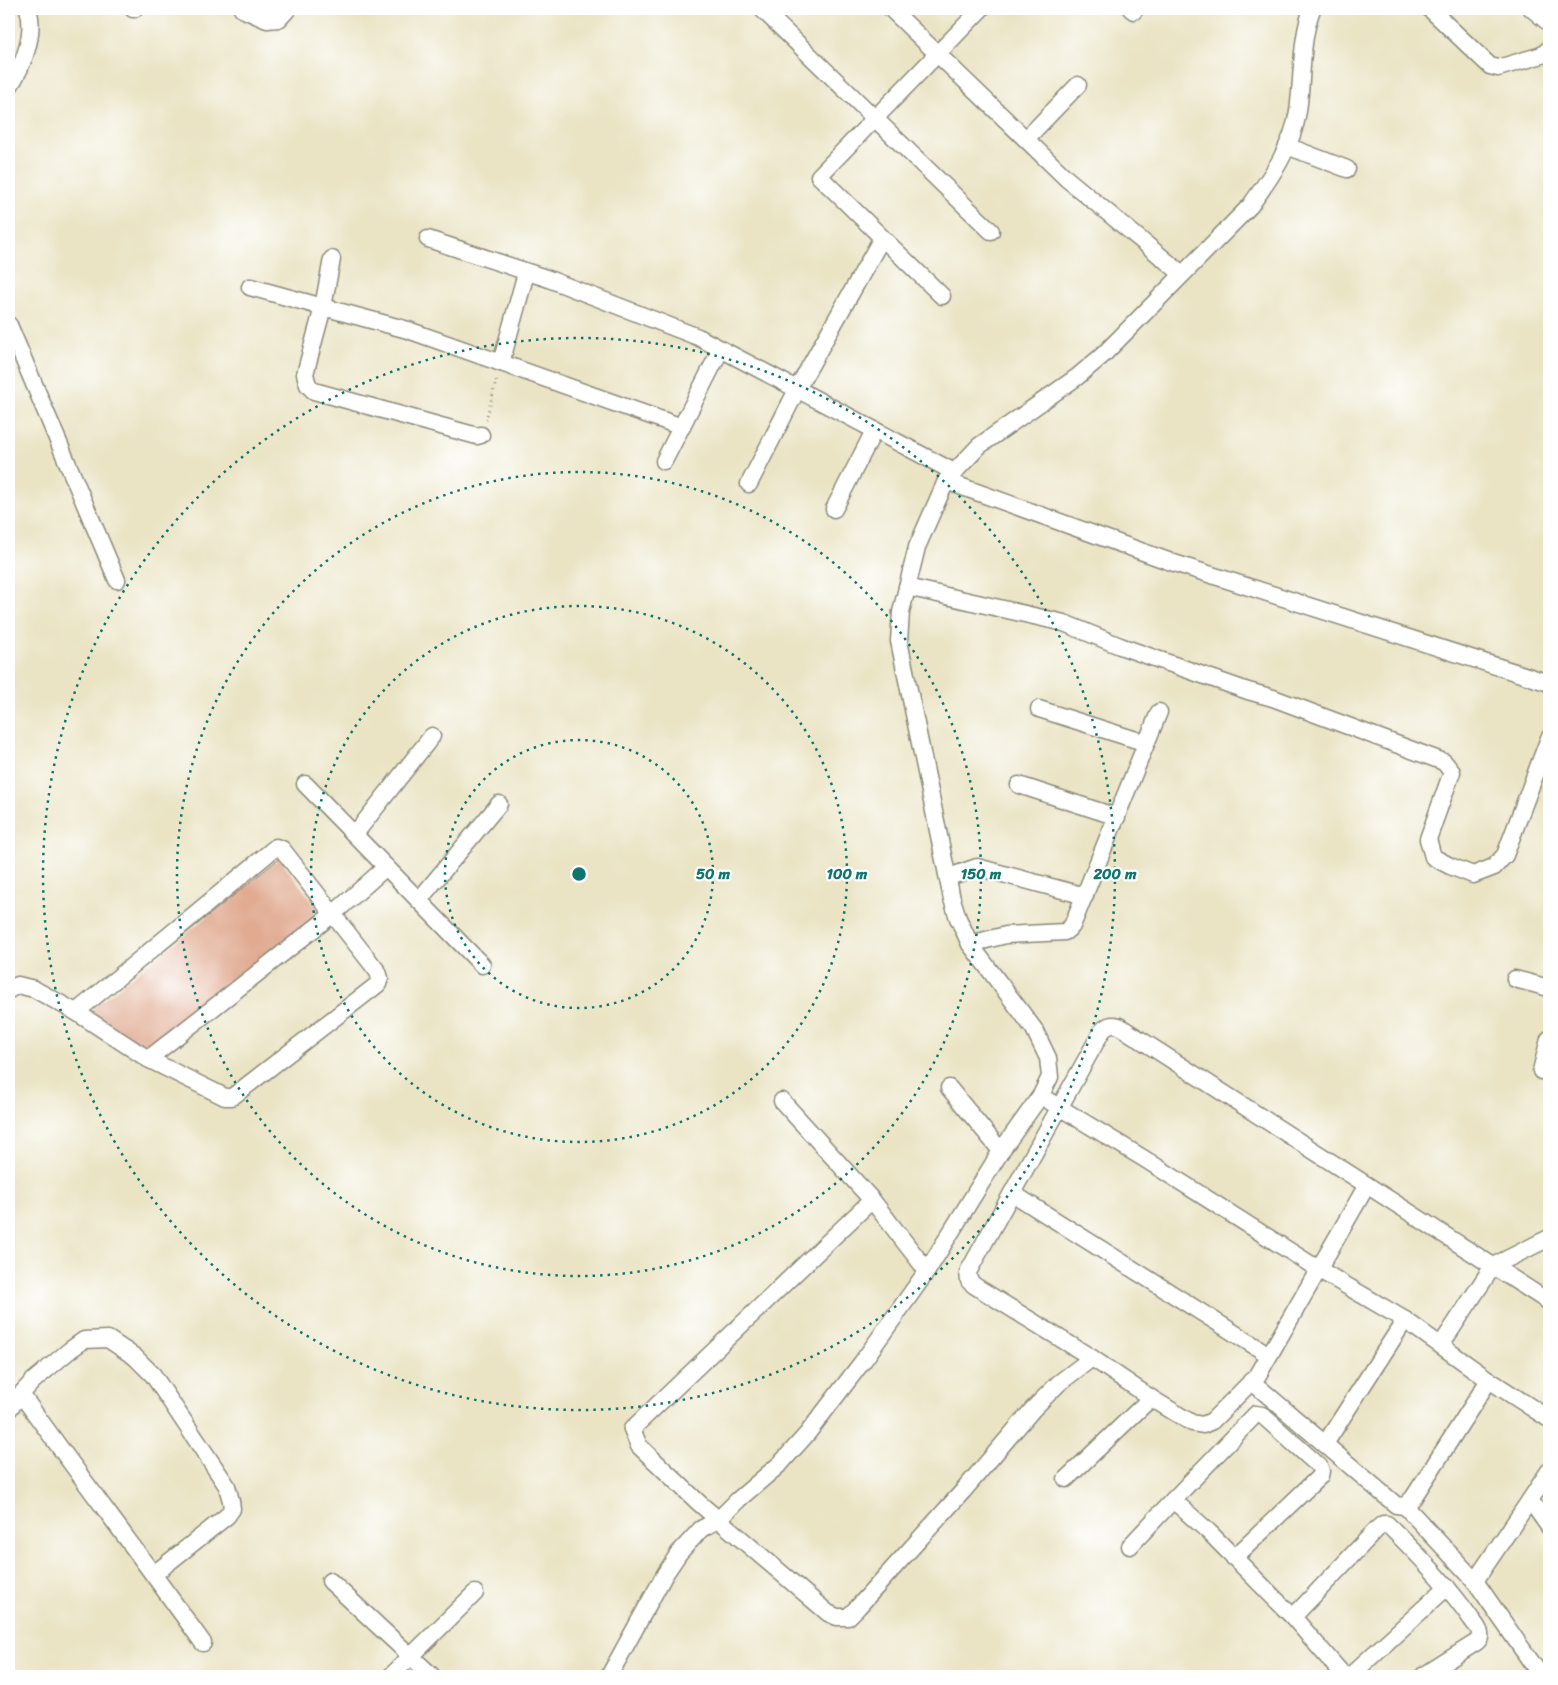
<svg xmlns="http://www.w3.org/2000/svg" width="1558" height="1685" font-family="Sriracha,sans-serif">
<rect width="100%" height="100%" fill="#fff"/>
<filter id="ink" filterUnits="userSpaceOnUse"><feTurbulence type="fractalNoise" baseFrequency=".02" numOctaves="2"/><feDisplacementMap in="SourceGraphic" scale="10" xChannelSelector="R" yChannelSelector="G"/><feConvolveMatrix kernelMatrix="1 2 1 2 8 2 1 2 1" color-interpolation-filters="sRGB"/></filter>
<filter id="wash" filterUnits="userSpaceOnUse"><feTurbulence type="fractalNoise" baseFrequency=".0096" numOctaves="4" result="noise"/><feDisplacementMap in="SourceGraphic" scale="20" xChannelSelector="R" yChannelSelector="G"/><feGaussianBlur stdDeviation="1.12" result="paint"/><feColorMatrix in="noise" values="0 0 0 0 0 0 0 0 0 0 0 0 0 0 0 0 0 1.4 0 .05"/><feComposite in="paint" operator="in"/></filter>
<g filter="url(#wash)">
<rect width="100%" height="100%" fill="#eae4c5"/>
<g id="blocks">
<path fill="#e1ab92" d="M279,859L321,912L148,1050L89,1011Z"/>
</g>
</g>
<g filter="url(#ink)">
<use href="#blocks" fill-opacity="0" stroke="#8a8878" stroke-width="1"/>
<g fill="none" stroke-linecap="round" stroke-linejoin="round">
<g stroke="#8a8878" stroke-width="19">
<g id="minor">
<path d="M133,9H134"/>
<path d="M242,9L267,20L279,19L288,9"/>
<path d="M762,9L991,231"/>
<path d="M891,9L1067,179L1182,274"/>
<path d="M1131,9L1134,11"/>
<path d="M1430,9L1490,66L1498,68L1542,55L1549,49"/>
<path d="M1532,9L1549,23"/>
<path d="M9,87C23,67 36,33 28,9"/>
<path d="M1026,139L1078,85"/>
<path d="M1287,146L1347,169"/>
<path d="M428,239L546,278L698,337L954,472"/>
<path d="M250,287L323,307L332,259"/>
<path d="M942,296L819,176L981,9"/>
<path d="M9,325L117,580"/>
<path d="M501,363L526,273"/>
<path d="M481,435L477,436L314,391L308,385L305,374L323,307L408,330L682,427"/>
<path d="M664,461L720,351"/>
<path d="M946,481L1171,562L1549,683"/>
<path d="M749,484L801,382L882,238"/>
<path d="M834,509L874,431"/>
<path d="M907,587L1064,623L1120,646L1248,691L1273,698L1444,762L1452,772L1428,839L1433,857L1450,866L1473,875L1494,867L1505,855L1549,738"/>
<path d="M1039,709L1146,743"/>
<path d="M305,784L482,965"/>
<path d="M1019,785L1117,817"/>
<path d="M355,834L432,736"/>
<path d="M949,877L977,867L1085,896"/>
<path d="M419,900L499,804"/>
<path d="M970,944L1006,935L1065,932L1072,926L1159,712"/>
<path d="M1515,979L1549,988"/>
<path d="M9,990L18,985L34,989L76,1012L148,1059L225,1097H232L373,988L378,984L380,978L378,972L282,849L276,847L76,1012"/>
<path d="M148,1059L333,914L386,867"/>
<path d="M1541,1071L1549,1039"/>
<path d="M949,1088L1001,1151"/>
<path d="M782,1101L872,1200L927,1271"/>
<path d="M1049,1101L1143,1158L1318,1269L1405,1320L1489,1380L1549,1419"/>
<path d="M1367,1185L1258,1375L1212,1421L1203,1425L1192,1423L1151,1398L1092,1358L975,1286L969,1281L968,1272L1102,1031C1108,1025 1111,1024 1119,1026L1549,1302"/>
<path d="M1012,1193L1269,1355"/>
<path d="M872,1200L632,1429L639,1446L699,1503L828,1613L837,1617H848L858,1607L963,1491L1033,1409L1059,1383L1092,1358"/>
<path d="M1441,1345L1493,1266L1549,1238"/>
<path d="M1251,1381L1396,1505L1405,1506L1413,1498L1489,1380"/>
<path d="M21,1394L33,1381L70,1350L84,1340L108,1339L135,1357L153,1375L227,1486L231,1501L232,1509L227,1516L154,1574"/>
<path d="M9,1409L21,1394C81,1478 143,1559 203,1643"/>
<path d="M1325,1444L1405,1320"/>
<path d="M1549,1471L1530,1500L1549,1527"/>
<path d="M1066,1479L1151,1398"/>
<path d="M1530,1500L1475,1581L1541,1676"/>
<path d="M1405,1506L1475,1581"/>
<path d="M1130,1546L1173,1500"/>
<path d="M1234,1558L1320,1476L1321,1471L1319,1466L1262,1415L1256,1414L1173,1500L1209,1532L1293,1617L1344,1676"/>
<path d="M330,1581L432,1676"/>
<path d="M1293,1617L1377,1529L1383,1524H1387C1417,1553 1448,1585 1472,1620C1475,1624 1480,1629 1480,1634C1481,1638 1478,1641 1475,1643L1423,1676"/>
<path d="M391,1676L475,1593"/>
<path d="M609,1676L665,1574L679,1553L701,1529L718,1520L739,1499L781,1463L807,1434L863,1361L927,1271L1001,1151L1041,1095L1050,1077L1048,1058L1034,1029L970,944L958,918L952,899L899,641L901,612L917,547L946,481L979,446L1077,377L1103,355L1250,206C1271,177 1293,146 1298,111C1303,77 1300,42 1312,9"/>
<path d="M1350,1676L1447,1587"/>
</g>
</g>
<path stroke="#8a8878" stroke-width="3" stroke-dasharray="1 4" stroke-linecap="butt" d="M486,420L497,378"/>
<use href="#minor" stroke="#fff" stroke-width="16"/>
</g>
</g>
<g fill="none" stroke="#0f766e" stroke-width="2.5" stroke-dasharray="2.5 5">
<circle cx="579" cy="874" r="134"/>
<circle cx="579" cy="874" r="268"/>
<circle cx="579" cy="874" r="402"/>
<circle cx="579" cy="874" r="536"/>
</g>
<circle cx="579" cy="874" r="8" fill="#0f766e" stroke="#fff" stroke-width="2.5"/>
<g font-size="15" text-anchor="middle" font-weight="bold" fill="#0f766e" stroke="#fff" stroke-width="4.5" stroke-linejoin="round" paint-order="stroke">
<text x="713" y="879">50 m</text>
<text x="847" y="879">100 m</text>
<text x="981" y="879">150 m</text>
<text x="1115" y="879">200 m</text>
</g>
<rect width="1558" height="1685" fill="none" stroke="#fff" stroke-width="30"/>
</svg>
